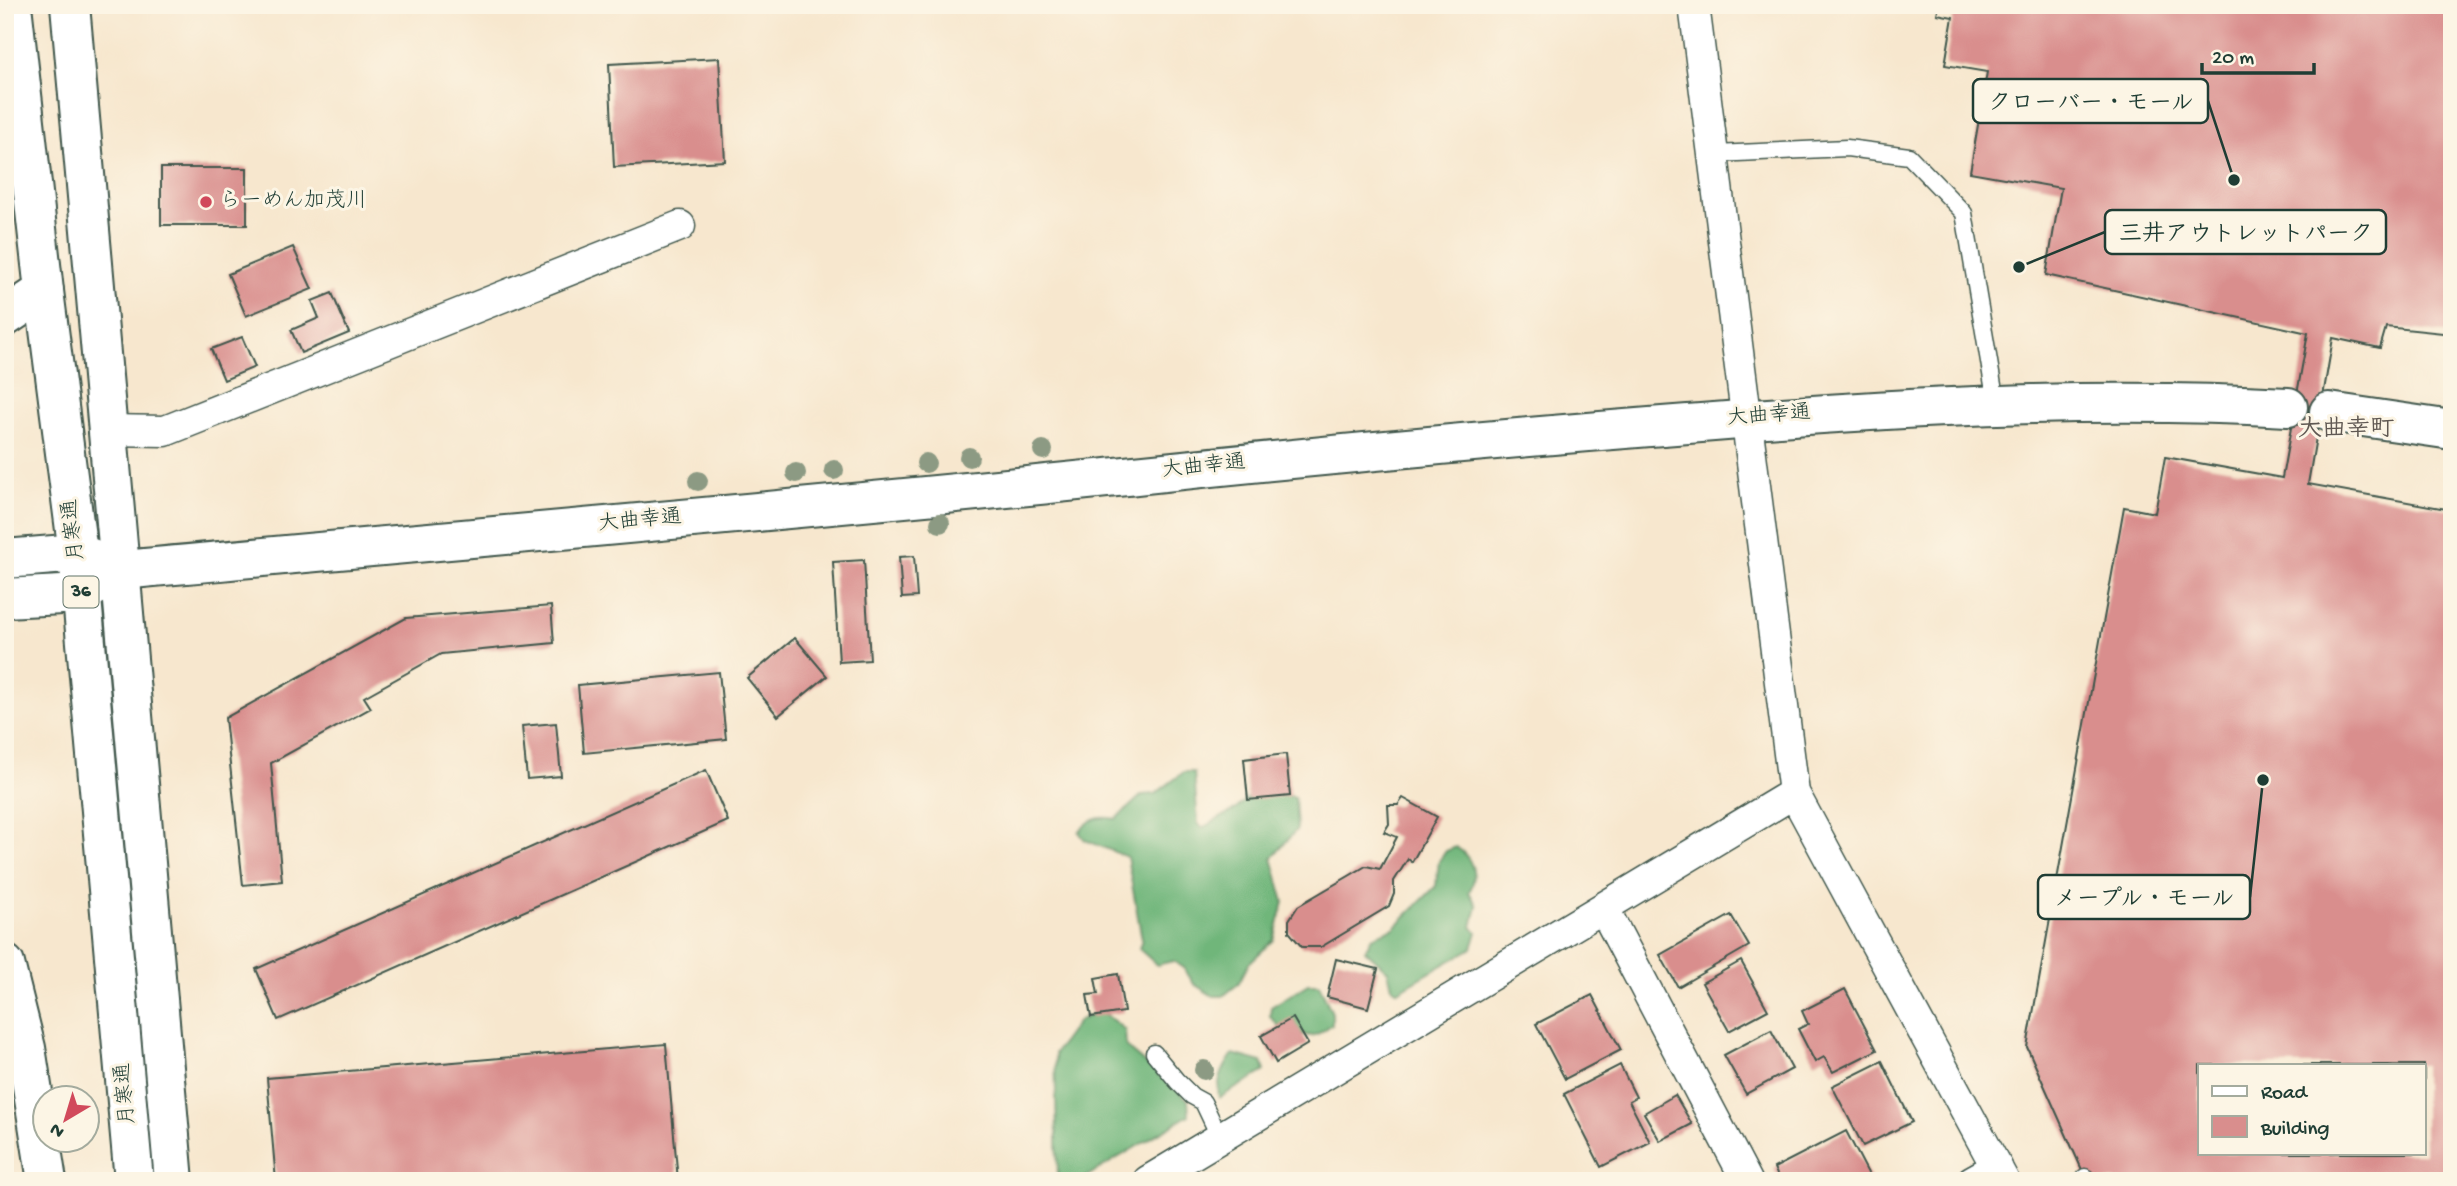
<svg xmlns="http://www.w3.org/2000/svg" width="2457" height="1186" font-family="'Gochi Hand','Klee One',sans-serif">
<rect width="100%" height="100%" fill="#fcf5e5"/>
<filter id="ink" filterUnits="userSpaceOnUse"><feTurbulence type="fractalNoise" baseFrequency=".0143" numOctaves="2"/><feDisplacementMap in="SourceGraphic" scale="14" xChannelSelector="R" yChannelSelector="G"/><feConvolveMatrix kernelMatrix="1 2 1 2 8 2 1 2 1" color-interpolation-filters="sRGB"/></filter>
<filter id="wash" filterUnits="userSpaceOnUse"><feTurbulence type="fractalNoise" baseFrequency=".00686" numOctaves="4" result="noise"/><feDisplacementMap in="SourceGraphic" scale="28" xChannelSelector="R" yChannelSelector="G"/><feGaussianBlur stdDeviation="1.57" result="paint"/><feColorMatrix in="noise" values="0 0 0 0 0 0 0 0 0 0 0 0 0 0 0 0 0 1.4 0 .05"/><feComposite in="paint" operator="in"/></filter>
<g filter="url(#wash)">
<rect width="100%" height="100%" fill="#f7e7ce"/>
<g fill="#70b67a" stroke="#487a57" stroke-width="2">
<path d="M1184,772H1194L1198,823L1202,828L1235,810L1262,785L1295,798L1297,829L1272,858L1284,902L1274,940L1249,963L1238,984L1223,996H1213L1194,984L1184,968L1173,961L1157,965L1139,949L1142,939L1127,857L1085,840L1079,832C1090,818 1099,816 1116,819L1142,795L1155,794Z"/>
<path d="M1456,847C1472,857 1479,876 1469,892L1477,906L1472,927L1477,932L1472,948L1398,991L1392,987L1388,971L1365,950L1372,937L1394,928L1436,886L1439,861L1446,851Z"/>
<path d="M1308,984H1319L1332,1013V1024C1303,1047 1311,1029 1284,1032L1270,1016L1271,1007Z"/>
<path d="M1100,1010L1125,1030L1126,1047L1188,1100L1189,1115L1079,1181H1058L1055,1053L1078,1021Z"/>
<path d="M1233,1054L1262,1062L1265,1071L1219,1098C1216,1082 1224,1066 1233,1054Z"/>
</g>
<g id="blocks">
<g fill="#d98e8d" fill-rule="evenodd">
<path d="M1939,5H2452V334L2386,327L2380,348L2333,338L2308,484L2452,510V1181H2087L2027,1047L2124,507L2155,513L2165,457L2282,478L2308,333L2046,275L2061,188L1970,172L1987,72L1945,65L1953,17L1937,14ZM2200,1065H2424V1153H2200Z"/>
<path d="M719,58L725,161L614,167L609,64Z"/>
<rect x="161" y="168" width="86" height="57"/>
<path d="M293,247L312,289L246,316L228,274Z"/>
<path d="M332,293L349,333L301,353L291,330L319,318L312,301Z"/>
<path d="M242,337L255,367L224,380L211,349Z"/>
<path d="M914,556L917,597L902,598L899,557Z"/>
<path d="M864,560L870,660L839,662L833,562Z"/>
<path d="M551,606L554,643L441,654L364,697L371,708L271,763L282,881L243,885L225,718L406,618Z"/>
<path d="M795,638L827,676L778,716L747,678Z"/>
<path d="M719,672L726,739L584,753L578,685Z"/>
<path d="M556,723L561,776L527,779L522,726Z"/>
<path d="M1286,754L1290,796L1248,800L1244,759Z"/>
<path d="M706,770L728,821L278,1020L256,969Z"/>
<path d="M1403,798L1437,817L1412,862L1408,859L1394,881V894L1389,906L1321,947H1302L1289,932V920L1298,906L1366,866L1380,869L1397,837L1384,832L1389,824L1388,805H1398Z"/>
<path d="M1731,915L1749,946L1678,987L1660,955Z"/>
<path d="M1336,959L1378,969L1368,1008L1327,997Z"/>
<path d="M1741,961L1768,1010L1729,1031L1702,983Z"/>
<path d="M1118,974L1124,1012L1091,1017L1087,995L1098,994L1095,978Z"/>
<path d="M1845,989L1877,1050L1833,1072L1824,1057L1815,1062L1798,1029L1808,1024L1802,1011Z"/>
<path d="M1592,995L1621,1050L1565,1079L1536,1024Z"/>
<path d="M1293,1018L1308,1044L1276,1063L1261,1036Z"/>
<path d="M1771,1030L1792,1069L1746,1094L1724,1055Z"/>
<path d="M666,1044L678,1181H276L267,1078Z"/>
<path d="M1882,1061L1912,1122L1863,1146L1832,1086Z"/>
<path d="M1620,1065L1636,1097L1629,1101L1650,1142L1601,1167L1564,1094Z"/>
<path d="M1675,1095L1692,1124L1660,1141L1644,1113Z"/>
<path d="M1846,1131L1872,1181H1780L1774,1168Z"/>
</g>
</g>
</g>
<g filter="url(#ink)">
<use href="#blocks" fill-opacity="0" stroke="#3f564b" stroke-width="2"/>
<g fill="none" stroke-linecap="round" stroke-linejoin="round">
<g stroke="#3f564b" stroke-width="19">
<g id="service">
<path d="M1715,154L1847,148L1909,156L1964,213L1996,403"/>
<path d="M1154,1053L1177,1081L1192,1096L1203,1102L1220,1138"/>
<path d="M2085,1181V1177"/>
</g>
</g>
<g stroke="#3f564b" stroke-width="33">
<g id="minor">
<path d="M1694,5L1794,793L2004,1181"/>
<path d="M107,430L165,431L680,226"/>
<path d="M1604,909L1747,1181"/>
<path d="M1148,1181L1794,793"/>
<path d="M1972,1181L1997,1167"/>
</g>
</g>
<g stroke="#3f564b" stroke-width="42">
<g id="tertiary">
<path d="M2329,412L2452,430"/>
<path d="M123,570C463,538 804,510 1145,474C1326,455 1507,438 1688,424C1888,408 2087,396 2288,407"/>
</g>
</g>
<g stroke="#3f564b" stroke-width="42">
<g id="trunk">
<path d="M12,5L44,291L78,553L134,1181"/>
<path d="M70,5C104,397 141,789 174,1181"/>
</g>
</g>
<g stroke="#3f564b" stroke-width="42">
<g id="motorway">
<path d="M5,317L44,291"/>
<path d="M5,559L78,553L123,570"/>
<path d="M5,598L81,594L123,570"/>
<path d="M5,964L26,1048L47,1181"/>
</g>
</g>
<use href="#service" stroke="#fff" stroke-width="16"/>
<use href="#minor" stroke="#fff" stroke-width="30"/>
<use href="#tertiary" stroke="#fff" stroke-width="38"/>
<use href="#trunk" stroke="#fff" stroke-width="38"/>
<use href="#motorway" stroke="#fff" stroke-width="38"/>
</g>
<g fill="#8c9a83">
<circle cx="1043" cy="450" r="10"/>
<circle cx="969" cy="457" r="10"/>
<circle cx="926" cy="463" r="10"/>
<circle cx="834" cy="470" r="10"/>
<circle cx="796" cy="473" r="10"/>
<circle cx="698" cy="481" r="10"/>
<circle cx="940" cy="523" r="10"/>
<circle cx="1204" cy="1070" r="10"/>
</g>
</g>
<circle fill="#d1495b" stroke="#fcf5e5" stroke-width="2.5" cx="206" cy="202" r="7"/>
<g text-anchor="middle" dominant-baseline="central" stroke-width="6" stroke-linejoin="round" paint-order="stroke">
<rect fill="#fcf5e5" stroke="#617469" stroke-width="2" x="63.5" y="576.5" width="35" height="31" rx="5"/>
<g font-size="19" font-weight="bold" fill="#1f3d34">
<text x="81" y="592">36</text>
</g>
<g font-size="21" fill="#1f3d34" stroke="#fcf5e5" text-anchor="start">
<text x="220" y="202">らーめん加茂川</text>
</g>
<g font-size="21" fill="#1f3d34" stroke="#fcf5e5">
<text transform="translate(1769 417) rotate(-4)">大曲幸通</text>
<text transform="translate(1204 468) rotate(-6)">大曲幸通</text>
<text transform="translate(640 522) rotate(-5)">大曲幸通</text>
<text transform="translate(75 530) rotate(-97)">月寒通</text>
<text transform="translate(127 1094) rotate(-95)">月寒通</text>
</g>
<g font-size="24" font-weight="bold" fill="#605953" stroke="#fcf5e5">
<text x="2346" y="430">大曲幸町</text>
</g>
</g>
<path fill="none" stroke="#1f3d34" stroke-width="2.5" d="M2234 180L2208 101M2019 267L2105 232M2263 780L2250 897"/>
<g fill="#1f3d34" stroke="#fcf5e5" stroke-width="2.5">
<circle cx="2234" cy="180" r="7"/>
<circle cx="2019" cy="267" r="7"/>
<circle cx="2263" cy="780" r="7"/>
</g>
<g fill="#fcf5e5" stroke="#1f3d34" stroke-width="2.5">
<rect x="1973" y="79" width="235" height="44" rx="7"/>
<rect x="2105" y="210" width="281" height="44" rx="7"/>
<rect x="2038" y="875" width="212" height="44" rx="7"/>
</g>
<g font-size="23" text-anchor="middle" font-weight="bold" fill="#1f3d34">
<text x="2091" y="109">クローバー・モール</text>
<text x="2246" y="240">三井アウトレットパーク</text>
<text x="2144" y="905">メープル・モール</text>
</g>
<rect width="2457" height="1186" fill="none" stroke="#fcf5e5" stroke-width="28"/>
<rect x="2198" y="1064" width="228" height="91" fill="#fcf5e5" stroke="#a4ab9e" stroke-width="2"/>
<rect x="2212" y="1086" width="35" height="10" fill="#ffffff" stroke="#a4ab9e" stroke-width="2"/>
<text x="2261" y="1098" font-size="21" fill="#1f3d34">Road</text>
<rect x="2212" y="1116" width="35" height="21" fill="#d98e8d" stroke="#a4ab9e" stroke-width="2"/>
<text x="2261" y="1134" font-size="21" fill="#1f3d34">Building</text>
<g transform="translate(66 1119) rotate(218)"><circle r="33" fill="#fcf5e5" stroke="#a4ab9e" stroke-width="2"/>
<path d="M0-5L12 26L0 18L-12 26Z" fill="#d1495b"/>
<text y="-10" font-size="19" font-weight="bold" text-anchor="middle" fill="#1f3d34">N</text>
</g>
<path d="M2202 63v10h112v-10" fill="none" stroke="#1f3d34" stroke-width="3.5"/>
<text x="2212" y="63" font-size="21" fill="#1f3d34" stroke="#fcf5e5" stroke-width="5" paint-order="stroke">20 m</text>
</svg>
